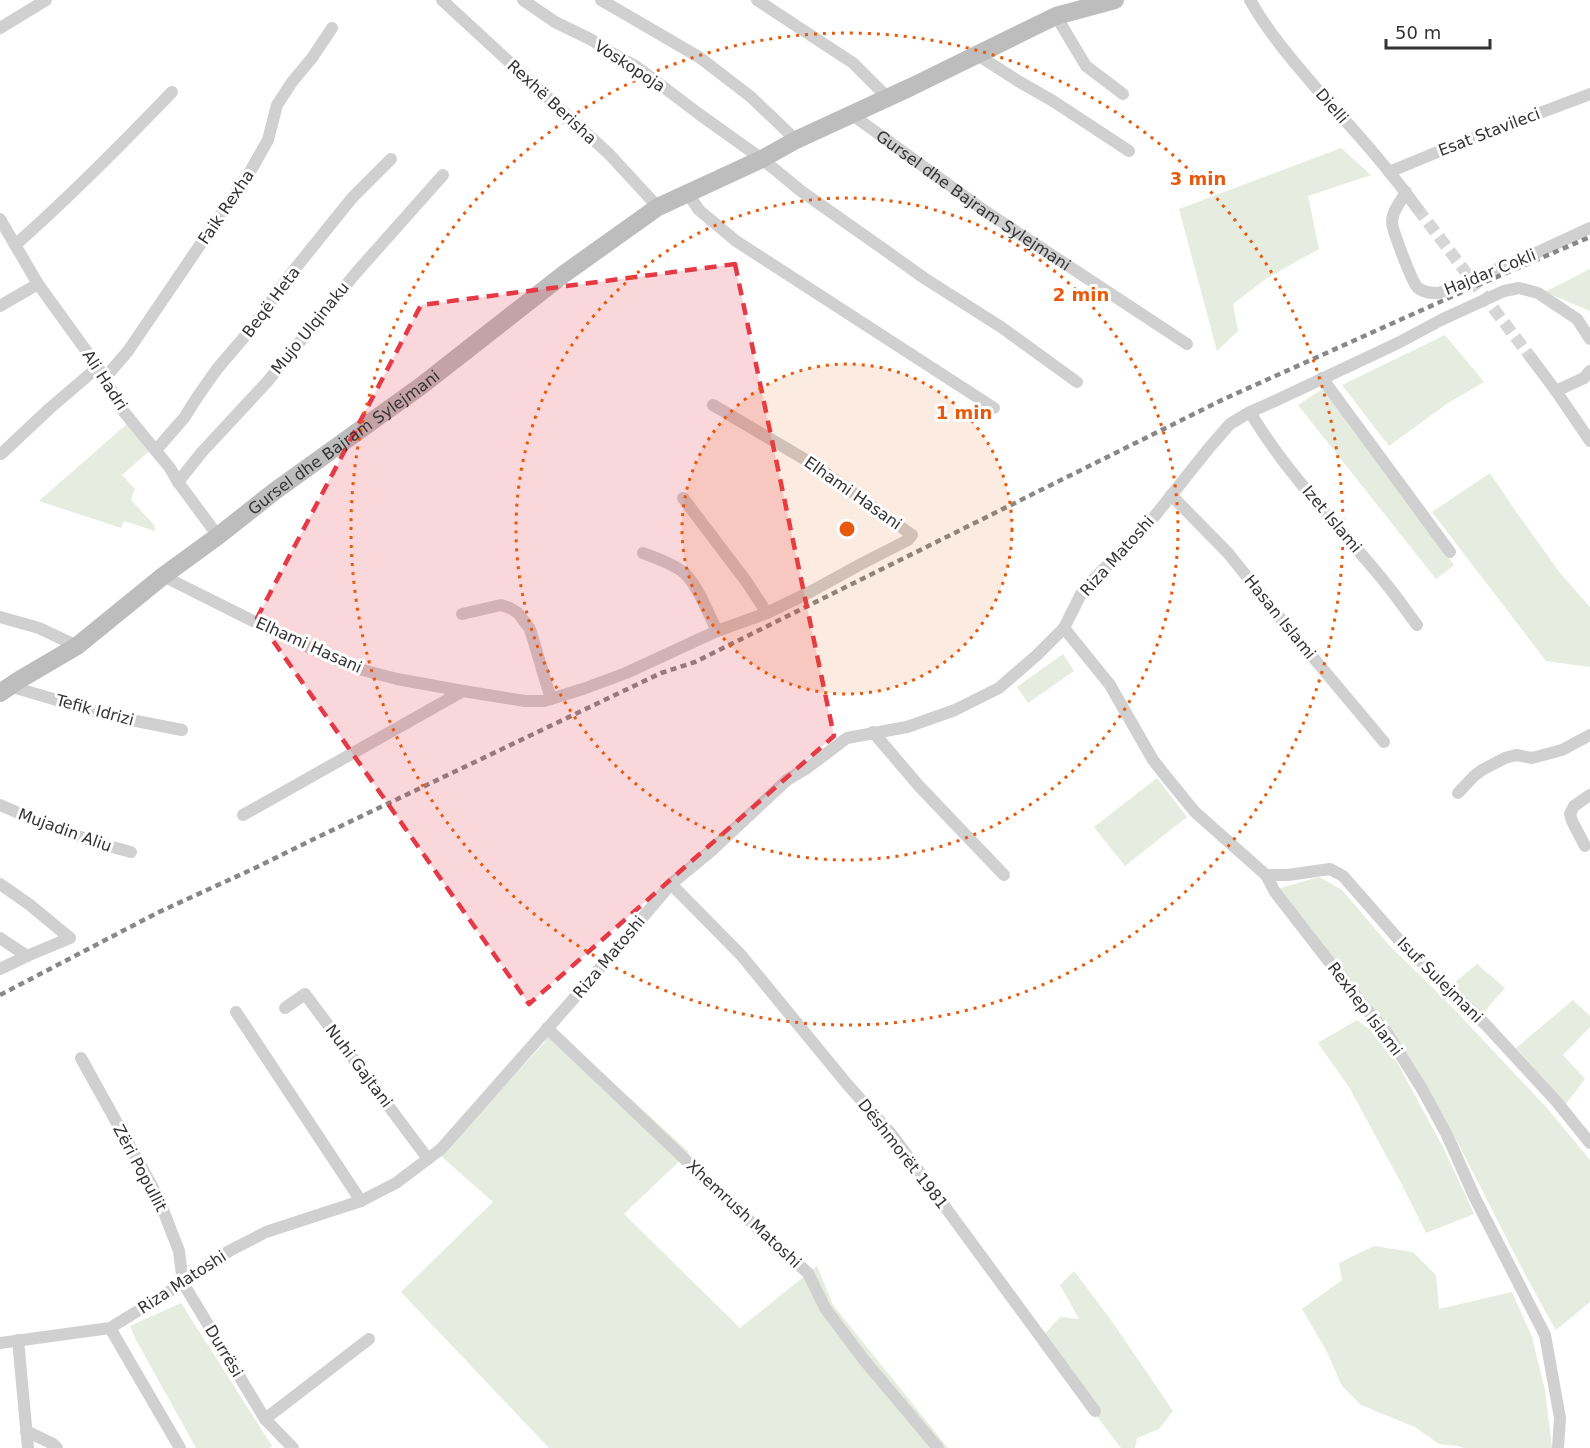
<svg xmlns="http://www.w3.org/2000/svg" width="1590" height="1448" font-family="'DejaVu Sans',sans-serif">
<rect width="100%" height="100%" fill="#fff"/>
<g fill="#e6ecdf">
<path d="M1341,148L1371,175L1308,196L1319,249L1267,278L1233,304L1238,331L1217,351L1179,209Z"/>
<path d="M1590,269V311L1545,292Z"/>
<path d="M1445,335L1484,382L1448,403L1389,446L1342,385Z"/>
<path d="M1324,388L1454,565L1436,579L1298,405Z"/>
<path d="M129,422L153,448L122,475L135,489L131,500L155,526V531L124,521L121,528L39,501Z"/>
<path d="M1490,473L1517,513L1560,573L1590,607V667L1546,661L1432,512Z"/>
<path d="M1063,654L1074,671L1028,703L1017,687Z"/>
<path d="M1157,778L1187,817L1125,866L1094,827Z"/>
<path d="M1319,877L1342,890L1388,944L1451,1006L1547,1108L1590,1160V1302L1556,1330C1528,1282 1504,1233 1479,1184C1454,1135 1429,1086 1397,1041L1277,889Z"/>
<path d="M1477,964L1505,988L1482,1014L1453,984Z"/>
<path d="M1573,1000L1590,1016V1027L1563,1055L1585,1079L1566,1104L1516,1048Z"/>
<path d="M1357,1020L1386,1042L1444,1149L1474,1214L1426,1233L1400,1181L1349,1087L1318,1043Z"/>
<path d="M552,1027L689,1152L624,1214L740,1328L817,1266L833,1305L948,1448H549L401,1292L493,1202L441,1156L544,1043Z"/>
<path d="M1374,1246L1413,1252L1436,1275L1439,1309L1512,1292L1532,1337L1545,1390L1552,1448H1464L1458,1446L1439,1444L1415,1427L1361,1405L1342,1386L1326,1350L1302,1309L1342,1280L1339,1263Z"/>
<path d="M1074,1271L1111,1320L1173,1411L1159,1429L1137,1438L1135,1448H1121L1039,1340L1060,1317L1079,1319L1060,1285Z"/>
<path d="M181,1303L272,1446L270,1448H196L136,1340L130,1326Z"/>
</g>
<g fill="none" stroke-linecap="round" stroke-linejoin="round">
<path stroke="#d6d6d6" stroke-width="12" stroke-dasharray="12 6" stroke-linecap="butt" d="M1417,208L1532,359"/>
<g stroke="#d0d0d0" stroke-width="12">
<path d="M442,0L609,154L658,207"/>
<path d="M523,0L555,22L592,40L608,51L637,67L699,114L762,159L801,191L882,248L924,278L1001,327L1077,382"/>
<path d="M601,0L699,57L751,97L796,140"/>
<path d="M757,0L853,63L887,97"/>
<path d="M1250,0C1268,32 1292,60 1316,88C1351,127 1387,166 1417,208"/>
<path d="M1056,16L1086,66L1123,94"/>
<path d="M0,28L46,0"/>
<path d="M976,54L1018,81L1053,101L1129,151"/>
<path id="s1" d="M851,114L985,211L1187,344"/>
<path d="M1389,172L1457,144L1590,94"/>
<path d="M1406,192C1401,201 1392,211 1392,222C1392,230 1412,281 1417,287C1423,293 1432,293 1439,293L1536,253L1590,228"/>
<path d="M688,194L699,210L736,241L994,408"/>
<path d="M0,219L38,284L98,367L124,412L170,468L178,482L218,536"/>
<path d="M15,245C70,197 121,145 172,92"/>
<path d="M0,306L38,284"/>
<path d="M1532,359L1556,391L1590,441"/>
<path d="M1322,378L1450,552"/>
<path d="M104,379L128,351L251,170L268,140L277,105L292,82L312,58L332,28"/>
<path d="M1556,391L1584,378L1590,371"/>
<path d="M1250,412C1285,471 1334,521 1378,574C1392,590 1404,608 1417,625"/>
<path d="M156,450L184,418L198,396L217,369L252,328L290,275L352,198L391,159"/>
<path d="M0,454H1L49,409L98,367"/>
<path d="M178,482L202,452L267,382L355,274L443,175"/>
<path d="M1171,495L1228,553L1280,618L1384,742"/>
<path d="M683,498L746,581L767,613"/>
<path d="M643,553C656,558 671,563 682,571C697,583 708,613 717,631"/>
<path d="M163,576L281,635L355,668L397,679L463,691L525,701H544L583,689L626,673L717,631L767,613L810,592L861,564L908,540L912,535L816,466L713,405"/>
<path d="M462,614L501,605L510,608L518,613L530,629L551,699"/>
<path d="M0,617L39,628L77,646"/>
<path d="M1064,628L1110,685L1153,760L1168,779L1195,812L1266,875L1275,892L1362,1004L1387,1033L1422,1089L1447,1135L1475,1198L1545,1335L1560,1418L1558,1448"/>
<path d="M9,686L111,716L182,730"/>
<path d="M873,732L919,786L1004,875"/>
<path d="M1458,793L1474,776L1482,770L1505,758L1516,755L1532,758L1562,750L1590,735"/>
<path d="M0,805C43,824 86,841 131,852"/>
<path d="M243,815L463,691"/>
<path d="M1585,846L1572,821L1570,814L1574,806L1590,795"/>
<path d="M1266,875H1288L1330,869L1343,876L1400,941L1486,1025L1556,1101L1590,1143"/>
<path d="M0,884L30,905L70,938L27,956L0,938"/>
<path d="M671,884L741,955L847,1084L893,1136L1095,1411"/>
<path d="M0,969L27,956"/>
<path d="M285,1008L305,994L428,1159"/>
<path d="M236,1012L361,1201"/>
<path d="M547,1028L755,1226L808,1273L825,1308L864,1360L938,1448"/>
<path d="M81,1058L158,1197L179,1251L183,1283L265,1419L293,1448"/>
<path d="M110,1328L180,1448"/>
<path d="M18,1340L28,1448"/>
<path d="M0,1343L110,1328L183,1283L229,1251L266,1232L361,1201L396,1183L441,1149L584,987L671,884L711,851L787,780L807,768L847,738L907,727L955,710L999,688L1037,655L1064,628L1083,590L1150,522L1209,448L1230,424L1250,412L1277,400L1398,343L1441,320L1504,291L1519,288L1538,293L1577,319L1590,339"/>
<path d="M265,1419L369,1339"/>
<path d="M26,1431L53,1444L57,1448"/>
</g>
<path stroke="#bdbdbd" stroke-width="18" id="s2" d="M0,693L19,680L77,646L163,576L218,536L275,491L421,386L564,274L658,207L762,159L796,140L911,87L1056,16L1115,0"/>
<path stroke="#888" stroke-width="4.5" stroke-dasharray="6 4.5" stroke-linecap="butt" d="M0,995L159,912L255,868L318,837L661,673L695,662L1224,399L1471,288L1590,237"/>
</g>
<path fill="#e63946" fill-opacity="0.2" stroke="#e63946" stroke-width="4.5" stroke-dasharray="12 8" stroke-linejoin="round" d="M735,264L834,736L529,1004L257,618L421,305Z"/>
<circle cx="847" cy="529" r="165" fill="#e8590c" fill-opacity=".12"/>
<g fill="none" stroke="#e8590c" stroke-width="3" stroke-dasharray="3 6">
<circle cx="847" cy="529" r="165"/>
<circle cx="847" cy="529" r="331"/>
<circle cx="847" cy="529" r="496"/>
</g>
<g text-anchor="middle" dominant-baseline="central" stroke-width="6" stroke-linejoin="round" paint-order="stroke">
<g font-size="16" fill="#333" stroke="#fff">
<text transform="translate(630 66) rotate(33)">Voskopoja</text>
<text transform="translate(552 102) rotate(43)">Rexhë Berisha</text>
<text transform="translate(1332 106) rotate(49)">Dielli</text>
<text transform="translate(1489 132) rotate(-21)">Esat Stavileci</text>
<text stroke="none"><textPath href="#s1" startOffset="150">Gursel dhe Bajram Sylejmani</textPath></text>
<text transform="translate(226 207) rotate(-56)">Faik Rexha</text>
<text transform="translate(1490 272) rotate(-22)">Hajdar Cokli</text>
<text transform="translate(271 302) rotate(-53)">Beqë Heta</text>
<text transform="translate(310 328) rotate(-51)">Mujo Ulqinaku</text>
<text transform="translate(105 380) rotate(57)">Ali Hadri</text>
<text stroke="none"><textPath href="#s2" startOffset="426">Gursel dhe Bajram Sylejmani</textPath></text>
<text transform="translate(853 493) rotate(35)">Elhami Hasani</text>
<text transform="translate(1332 519) rotate(50)">Izet Islami</text>
<text transform="translate(1117 556) rotate(-48)">Riza Matoshi</text>
<text transform="translate(1280 617) rotate(51)">Hasan Islami</text>
<text transform="translate(309 645) rotate(24)">Elhami Hasani</text>
<text transform="translate(95 710) rotate(15)">Tefik Idrizi</text>
<text transform="translate(65 830) rotate(20)">Mujadin Aliu</text>
<text transform="translate(609 957) rotate(-50)">Riza Matoshi</text>
<text transform="translate(1440 980) rotate(45)">Isuf Sulejmani</text>
<text transform="translate(1365 1009) rotate(53)">Rexhep Islami</text>
<text transform="translate(359 1066) rotate(53)">Nuhi Gajtani</text>
<text transform="translate(903 1154) rotate(52)">Dëshmorët 1981</text>
<text transform="translate(140 1168) rotate(62)">Zëri Popullit</text>
<text transform="translate(744 1214) rotate(43)">Xhemrush Matoshi</text>
<text transform="translate(182 1282) rotate(-33)">Riza Matoshi</text>
<text transform="translate(224 1351) rotate(59)">Durrësi</text>
</g>
</g>
<circle cx="847" cy="529" r="9" fill="#e8590c" stroke="#fff" stroke-width="3"/>
<g font-size="18" text-anchor="middle" font-weight="bold" fill="#e8590c" stroke="#fff" stroke-width="6" stroke-linejoin="round" paint-order="stroke">
<text x="1198" y="185">3 min</text>
<text x="1081" y="301">2 min</text>
<text x="964" y="419">1 min</text>
</g>
<path d="M1386 39v9h104v-9" fill="none" stroke="#333333" stroke-width="3"/>
<text x="1395" y="39" font-size="18" fill="#333333" stroke="#ffffff" stroke-width="4.5" paint-order="stroke">50 m</text>
</svg>
